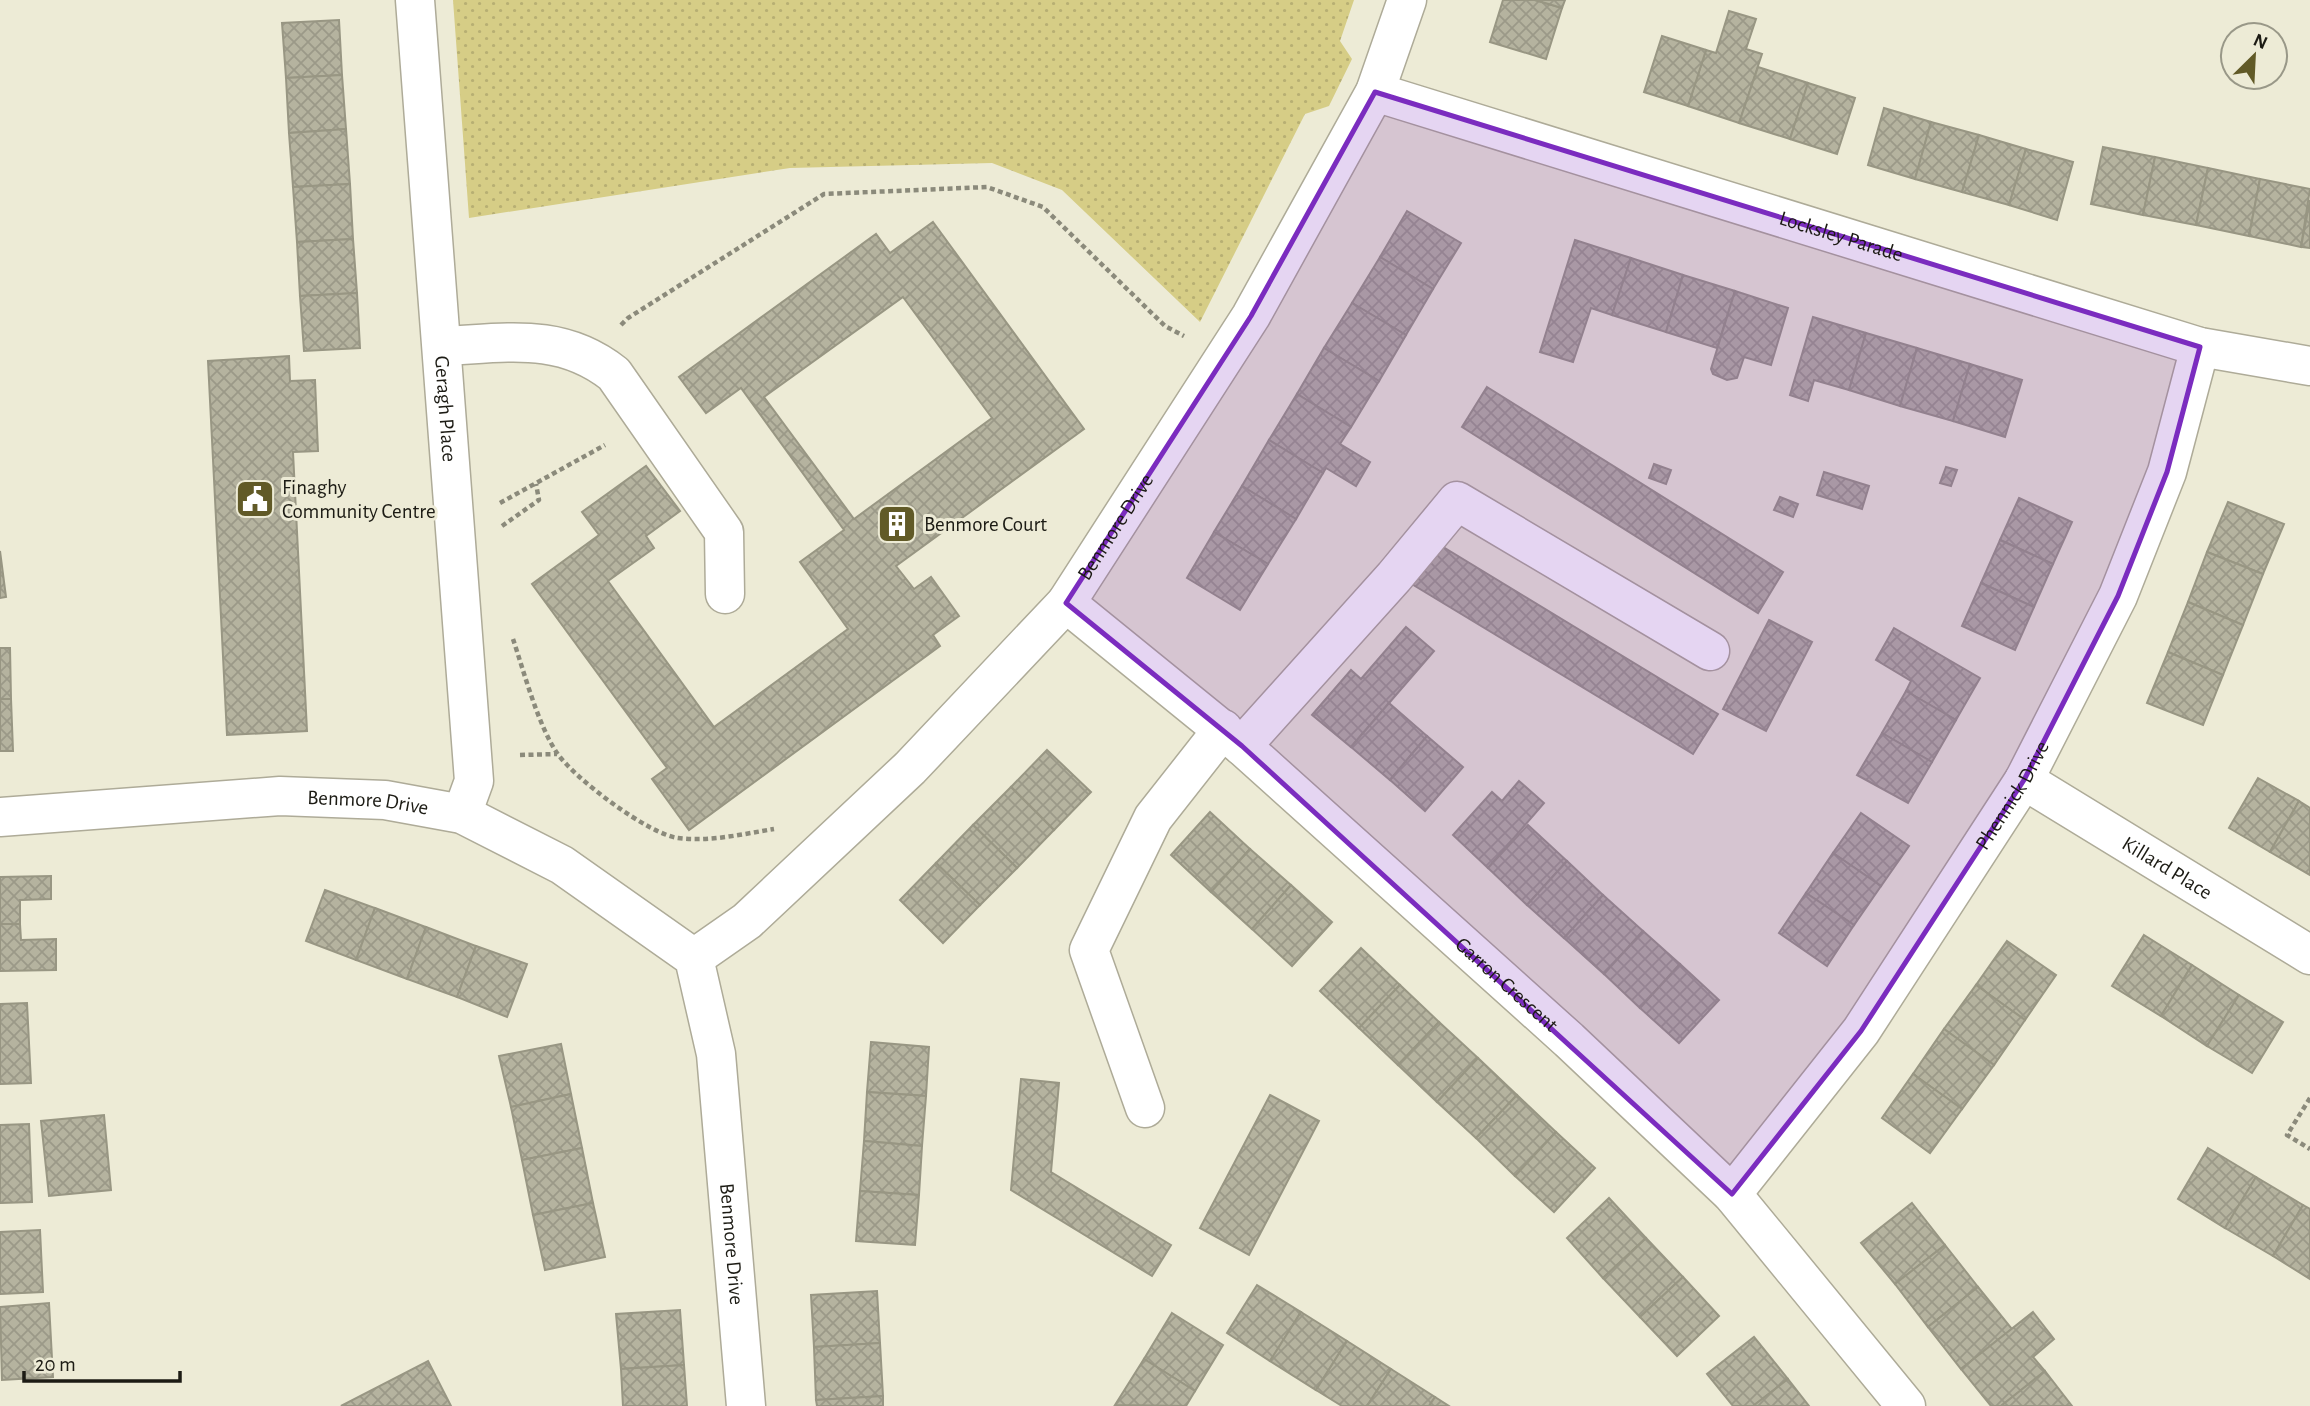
<svg xmlns="http://www.w3.org/2000/svg" width="2310" height="1406" font-family="'Alegreya Sans',sans-serif">
<defs>
<pattern id="grass-dots" width="8" height="8" patternUnits="userSpaceOnUse" patternTransform="scale(1.75)"><rect width="8" height="8" fill="#d6cd86"/><path d="M2 2h.1M6 6h.1" fill="none" stroke="#b7af73" stroke-width="1.8" stroke-linecap="round"/></pattern>
<pattern id="building-cross-hatch" width="8" height="8" patternUnits="userSpaceOnUse" patternTransform="scale(1.75)"><rect width="8" height="8" fill="#b5b39f"/><path d="M0 0l8 8M0 8l8-8" fill="none" stroke="#9b9988"/></pattern>
</defs>
<rect width="100%" height="100%" fill="#edebd6"/>
<path fill="url(#grass-dots)" d="M453,0H1354L1340,41L1352,59L1329,106L1305,114L1200,322L1062,190L992,163L790,168L469,218Z"/>
<g fill="url(#building-cross-hatch)" stroke="#989683" stroke-width="2" fill-rule="evenodd">
<path d="M1503,0H1535L1562,8L1546,59L1490,42Z"/>
<path d="M1535,0H1565L1562,8Z"/>
<path d="M1729,11L1756,19L1746,49L1762,54L1739,123L1688,106L1706,50L1716,53Z"/>
<path d="M339,20L342,75L286,78L282,23Z"/>
<path d="M1662,36L1706,50L1688,106L1644,92Z"/>
<path d="M1758,67L1808,83L1790,139L1739,123Z"/>
<path d="M342,75L346,129L289,133L286,78Z"/>
<path d="M1808,83L1855,98L1837,154L1790,139Z"/>
<path d="M1884,108L1931,122L1915,179L1868,165Z"/>
<path d="M1931,122L1979,135L1962,192L1915,179Z"/>
<path d="M346,129L350,184L293,187L289,133Z"/>
<path d="M1979,135L2026,149L2009,205L1962,192Z"/>
<path d="M2103,147L2155,157L2143,215L2091,204Z"/>
<path d="M2026,149L2073,162L2057,220L2009,205Z"/>
<path d="M2155,157L2208,168L2196,225L2143,215Z"/>
<path d="M2208,168L2260,179L2249,236L2196,225Z"/>
<path d="M2260,179L2310,189L2301,247L2249,236Z"/>
<path d="M350,184L353,239L297,242L293,187Z"/>
<path d="M2310,200V248L2301,247Z"/>
<path d="M1407,211L1461,243L1433,289L1380,257Z"/>
<path d="M933,222L1084,429L896,566L914,589L931,577L959,616L933,635L940,646L689,830L652,779L667,768L532,584L599,535L582,512L646,466L680,511L646,536L654,548L608,581L714,727L848,629L800,562L844,530L741,388L706,413L679,377L876,234L890,253ZM903,297L992,418L854,519L764,397Z"/>
<path d="M353,239L357,293L300,296L297,242Z"/>
<path d="M1575,240L1631,258L1612,315L1591,308L1573,362L1540,352Z"/>
<path d="M1380,257L1433,289L1406,335L1352,303Z"/>
<path d="M1631,258L1683,275L1666,332L1612,315Z"/>
<path d="M1683,275L1735,291L1717,348L1666,332Z"/>
<path d="M1735,291L1788,308L1771,365L1744,357L1737,378L1727,380L1713,374L1711,369Z"/>
<path d="M357,293L360,348L304,351L300,296Z"/>
<path d="M1352,303L1406,335L1379,381L1324,348Z"/>
<path d="M1813,317L1866,333L1849,390L1814,380L1808,401L1790,395Z"/>
<path d="M1866,333L1917,348L1900,406L1849,390Z"/>
<path d="M1324,348L1379,381L1351,427L1297,394Z"/>
<path d="M1917,348L1970,364L1953,421L1900,406Z"/>
<path d="M289,356L290,381L315,380L318,451L293,452L307,731L227,735L208,361Z"/>
<path d="M1970,364L2022,380L2005,437L1953,421Z"/>
<path d="M1487,387L1783,572L1758,613L1462,427Z"/>
<path d="M1297,394L1351,427L1340,444L1370,462L1356,486L1326,468L1323,473L1269,440Z"/>
<path d="M1269,440L1323,473L1296,519L1242,486Z"/>
<path d="M1654,464L1671,470L1666,484L1649,478Z"/>
<path d="M1946,467L1957,470L1951,486L1940,483Z"/>
<path d="M1824,472L1869,486L1862,509L1817,495Z"/>
<path d="M1242,486L1296,519L1268,564L1214,532Z"/>
<path d="M1780,497L1798,504L1793,517L1774,510Z"/>
<path d="M2019,498L2072,522L2053,564L2000,540Z"/>
<path d="M2228,502L2284,524L2263,574L2207,552Z"/>
<path d="M1214,532L1268,564L1240,610L1187,578Z"/>
<path d="M2000,540L2053,564L2034,607L1981,583Z"/>
<path d="M1435,542L1718,714L1693,754L1410,583Z"/>
<path d="M0,551L6,597L0,598Z"/>
<path d="M2207,552L2263,574L2243,625L2188,602Z"/>
<path d="M1981,583L2034,607L2015,650L1962,626Z"/>
<path d="M2188,602L2243,625L2223,675L2168,652Z"/>
<path d="M1769,620L1812,642L1766,731L1723,709Z"/>
<path d="M1406,627L1434,651L1351,747L1312,715L1351,670L1361,679Z"/>
<path d="M1894,628L1980,678L1956,720L1906,691L1911,681L1876,660Z"/>
<path d="M0,648H10L11,699H0Z"/>
<path d="M2168,652L2223,675L2203,725L2147,703Z"/>
<path d="M1906,691L1956,720L1932,762L1882,733Z"/>
<path d="M0,699H11L13,751H0Z"/>
<path d="M1389,703L1427,736L1390,780L1351,747Z"/>
<path d="M1882,733L1932,762L1908,803L1857,775Z"/>
<path d="M1427,736L1463,767L1425,811L1390,780Z"/>
<path d="M1047,750L1091,792L1054,830L1011,787Z"/>
<path d="M2258,778L2299,801L2270,852L2229,828Z"/>
<path d="M1519,781L1544,803L1488,868L1453,835L1492,792L1502,801Z"/>
<path d="M1011,787L1054,830L1017,868L973,825Z"/>
<path d="M2299,801L2310,808V875L2270,852Z"/>
<path d="M1210,812L1250,849L1211,892L1171,855Z"/>
<path d="M1861,813L1909,846L1881,886L1833,853Z"/>
<path d="M973,825L1017,868L980,905L936,863Z"/>
<path d="M1528,825L1567,861L1527,905L1488,868Z"/>
<path d="M1250,849L1291,885L1252,929L1211,892Z"/>
<path d="M1833,853L1881,886L1854,925L1806,893Z"/>
<path d="M1567,861L1603,895L1564,938L1527,905Z"/>
<path d="M936,863L980,905L943,943L900,900Z"/>
<path d="M51,876V899L20,900V924H0V877Z"/>
<path d="M1291,885L1332,922L1292,966L1252,929Z"/>
<path d="M325,890L375,908L356,960L306,941Z"/>
<path d="M1806,893L1854,925L1827,966L1779,933Z"/>
<path d="M1603,895L1643,931L1604,974L1564,938Z"/>
<path d="M375,908L426,927L407,979L356,960Z"/>
<path d="M0,924H20L21,940L56,939V970L0,971Z"/>
<path d="M426,927L476,946L457,997L407,979Z"/>
<path d="M1643,931L1680,964L1640,1008L1604,974Z"/>
<path d="M2144,935L2192,965L2161,1016L2112,986Z"/>
<path d="M2007,941L2056,975L2025,1020L1976,985Z"/>
<path d="M476,946L527,964L507,1017L457,997Z"/>
<path d="M1361,948L1400,985L1359,1028L1320,991Z"/>
<path d="M1680,964L1719,1000L1679,1043L1640,1008Z"/>
<path d="M2192,965L2239,995L2207,1046L2161,1016Z"/>
<path d="M1400,985L1439,1022L1398,1065L1359,1028Z"/>
<path d="M1976,985L2025,1020L1994,1065L1944,1029Z"/>
<path d="M2239,995L2283,1022L2252,1073L2207,1046Z"/>
<path d="M27,1003L31,1083L0,1084V1004Z"/>
<path d="M1439,1022L1478,1058L1437,1102L1398,1065Z"/>
<path d="M1944,1029L1994,1065L1962,1109L1913,1074Z"/>
<path d="M871,1042L929,1047L926,1096L867,1092Z"/>
<path d="M561,1044L571,1094L511,1107L499,1056Z"/>
<path d="M1478,1058L1517,1095L1476,1138L1437,1102Z"/>
<path d="M1913,1074L1962,1109L1930,1153L1882,1118Z"/>
<path d="M1021,1079L1059,1083L1051,1172L1171,1245L1152,1276L1011,1190Z"/>
<path d="M867,1092L926,1096L922,1146L864,1141Z"/>
<path d="M571,1094L582,1148L522,1160L511,1107Z"/>
<path d="M1270,1095L1319,1121L1249,1255L1200,1228Z"/>
<path d="M1517,1095L1556,1132L1515,1176L1476,1138Z"/>
<path d="M104,1115L111,1190L49,1196L41,1121Z"/>
<path d="M29,1124L32,1202L0,1203V1125Z"/>
<path d="M1556,1132L1595,1168L1554,1212L1515,1176Z"/>
<path d="M864,1141L922,1146L919,1195L860,1191Z"/>
<path d="M582,1148L593,1203L533,1215L522,1160Z"/>
<path d="M2208,1148L2256,1177L2225,1228L2178,1199Z"/>
<path d="M2256,1177L2303,1205L2273,1256L2225,1228Z"/>
<path d="M860,1191L919,1195L915,1245L856,1241Z"/>
<path d="M1609,1198L1646,1238L1603,1278L1567,1238Z"/>
<path d="M593,1203L605,1257L545,1270L533,1215Z"/>
<path d="M1912,1203L1945,1245L1895,1284L1861,1243Z"/>
<path d="M2303,1205L2310,1209V1279L2273,1256Z"/>
<path d="M40,1230L43,1292L0,1294V1232Z"/>
<path d="M1646,1238L1683,1277L1640,1317L1603,1278Z"/>
<path d="M1945,1245L1978,1287L1928,1327L1895,1284Z"/>
<path d="M1683,1277L1719,1316L1677,1356L1640,1317Z"/>
<path d="M1257,1285L1301,1312L1270,1361L1227,1333Z"/>
<path d="M1978,1287L2012,1329L1961,1369L1928,1327Z"/>
<path d="M877,1291L880,1343L814,1347L811,1295Z"/>
<path d="M49,1303L53,1377L2,1380L0,1307Z"/>
<path d="M680,1310L684,1365L621,1369L616,1314Z"/>
<path d="M1301,1312L1347,1341L1316,1390L1270,1361Z"/>
<path d="M2033,1312L2054,1339L2033,1357L2045,1371L2001,1406H1991L1961,1369Z"/>
<path d="M1172,1313L1223,1345L1195,1391L1144,1359Z"/>
<path d="M1754,1337L1788,1379L1753,1406H1733L1707,1374Z"/>
<path d="M1347,1341L1391,1369L1367,1406H1342L1316,1390Z"/>
<path d="M880,1343L883,1396L816,1400L814,1347Z"/>
<path d="M1144,1359L1195,1391L1186,1406L1115,1405Z"/>
<path d="M428,1361L451,1406H341Z"/>
<path d="M684,1365L687,1406H623L621,1369Z"/>
<path d="M1391,1369L1435,1397L1429,1406H1367Z"/>
<path d="M2045,1371L2072,1406H2001Z"/>
<path d="M1788,1379L1809,1406H1753Z"/>
<path d="M883,1396V1406H817L816,1400Z"/>
<path d="M1435,1397L1449,1406H1429Z"/>
</g>
<g fill="none" stroke-linecap="round" stroke-linejoin="round">
<g stroke="#aeab98" stroke-width="41">
<g id="minor">
<path id="s1" d="M415,0L474,781L462,814"/>
<path id="s2" d="M1375,92L2200,347L2310,366"/>
<path d="M443,346C507,343 561,332 614,374L724,532L725,594"/>
<path id="s3" d="M1066,603L1242,746L1569,1040L1732,1194L1906,1406"/>
<path d="M1242,746L1394,577L1457,501L1710,651"/>
<path id="s4" d="M2024,780L2310,955"/>
<path id="s5" d="M0,817L280,796L385,800L462,814L562,865L694,958L716,1054L746,1406"/>
<path id="s6" d="M694,958L747,921L910,768L1066,603L1251,316L1375,92L1407,0"/>
<path d="M1145,1108L1089,950L1153,818L1223,729"/>
<path id="s7" d="M1732,1194L1861,1031L2024,780L2118,596L2167,472L2200,347"/>
</g>
</g>
<g stroke="#8b8a7b" stroke-width="4.5" stroke-dasharray="5 3.5" stroke-linecap="butt">
<path d="M621,325L628,318L824,194L987,187L1043,207L1165,326L1184,336"/>
<path d="M500,503L605,445"/>
<path d="M502,526L539,500L536,484"/>
<path d="M513,639C524,672 538,725 557,753C575,779 648,834 678,838C710,842 743,834 774,829"/>
<path d="M520,755L557,754"/>
<path d="M2310,1098L2287,1135L2310,1149"/>
</g>
<use href="#minor" stroke="#fff" stroke-width="38"/>
</g>
<path fill="#7b2cbf" fill-opacity="0.2" stroke="#7b2cbf" stroke-width="5" stroke-linejoin="round" d="M1375,92L2200,347L2167,472L2118,596L2024,780L1861,1031L1732,1194L1242,746L1066,603L1251,316Z"/>
<defs>
<g id="civic-square" transform="scale(2.0125)"><rect x="-9" y="-9" width="18" height="18" rx="4" fill="#615a27" stroke="#edebd6"/><path d="M-.6-6.5H3V-4.5H.6V-3L4-1V1h2V6H-6V1h2V-1L-.6-3ZM-1.2 2.5V6h2.4V2.5Z" fill="#fff"/></g>
<g id="building-square" transform="scale(2.0125)"><rect x="-9" y="-9" width="18" height="18" rx="4" fill="#615a27" stroke="#edebd6"/><path d="M-4-6H4V6H1V3H-1V6H-4ZM-2.5-4.3h1.7v1.8h-1.7ZM.8-4.3h1.7v1.8H.8ZM-2.5-1h1.7V.8h-1.7ZM.8-1h1.7V.8H.8Z" fill="#fff"/></g>
</defs>
<g fill-rule="evenodd">
<use href="#civic-square" x="255" y="499"/>
<use href="#building-square" x="897" y="524"/>
</g>
<g text-anchor="middle" dominant-baseline="central" stroke-width="6" stroke-linejoin="round" paint-order="stroke">
<g font-size="21" fill="#1c1b14" stroke="#edebd6">
<text stroke="none"><textPath href="#s2" startOffset="488">Locksley Parade</textPath></text>
<text stroke="none"><textPath href="#s1" startOffset="410">Geragh Place</textPath></text>
<text stroke="none"><textPath href="#s6" startOffset="606">Benmore Drive</textPath></text>
<text stroke="none"><textPath href="#s7" startOffset="488">Phennick Drive</textPath></text>
<text stroke="none"><textPath href="#s5" startOffset="369">Benmore Drive</textPath></text>
<text stroke="none"><textPath href="#s4" startOffset="168">Killard Place</textPath></text>
<text stroke="none"><textPath href="#s3" startOffset="583">Garron Crescent</textPath></text>
<text stroke="none"><textPath href="#s5" startOffset="1027">Benmore Drive</textPath></text>
</g>
<g font-size="21" fill="#1c1b14" stroke="#edebd6" text-anchor="start">
<text x="282" y="487">Finaghy<tspan x="282" dy="24">Community Centre</tspan></text>
<text x="924" y="524">Benmore Court</text>
</g>
</g>
<g transform="translate(2254 56) rotate(24)"><circle r="33" fill="#edebd6" stroke="#999888" stroke-width="2"/>
<path d="M0-5L12 26L0 18L-12 26Z" fill="#615a27"/>
<text y="-10" font-size="19" font-weight="bold" text-anchor="middle" fill="#1c1b14">N</text>
</g>
<path d="M24 1371v10h156v-10" fill="none" stroke="#1c1b14" stroke-width="3.5"/>
<text x="35" y="1371" font-size="21" fill="#1c1b14" stroke="#edebd6" stroke-width="5" paint-order="stroke">20 m</text>
</svg>
